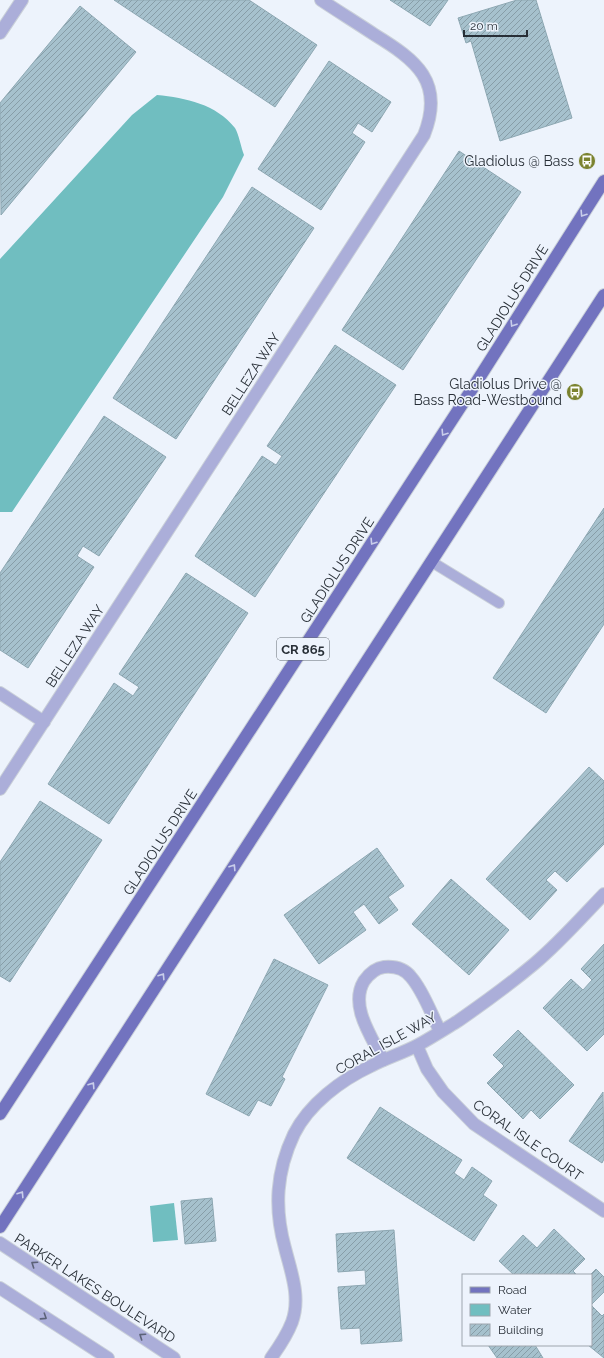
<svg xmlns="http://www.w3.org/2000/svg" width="604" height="1358" font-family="Raleway,sans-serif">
<defs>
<pattern id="building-hatch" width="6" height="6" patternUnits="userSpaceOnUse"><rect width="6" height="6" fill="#a6c1cd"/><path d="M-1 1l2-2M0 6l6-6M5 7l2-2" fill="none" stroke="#879da7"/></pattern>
</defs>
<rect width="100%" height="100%" fill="#edf3fc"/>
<g fill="#70bec0">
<path d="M157,95C186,98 216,104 235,128C239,135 241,147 244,155L223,197L12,512H0V259L132,115Z"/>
<path d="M174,1203L178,1240L153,1242L150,1206Z"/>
</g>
<g fill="url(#building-hatch)" stroke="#8da7b2">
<path d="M114,0H249L317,45L275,107Z"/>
<path d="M390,0H448L430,26Z"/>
<path d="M517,0H536L572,118L500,141L471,41L466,43L458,18Z"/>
<path d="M80,6L136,52L1,215L0,103Z"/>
<path d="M329,61L391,102L372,132L358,123L352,133L365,142L321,210L258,169Z"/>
<path d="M459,151L521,192L403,370L342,330Z"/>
<path d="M252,187L314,228L176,439L113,398Z"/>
<path d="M335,345L396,385L255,597L195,556L262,456L276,465L282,456L267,446Z"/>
<path d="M104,416L166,457L99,556L83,546L77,556L94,567L28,668L0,650V573Z"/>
<path d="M604,508V624L546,713L493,678Z"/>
<path d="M186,573L248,613L109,824L48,784L114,683L133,696L139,687L119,674Z"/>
<path d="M589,767L604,781V844L567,882L555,871L546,880L557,890L530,920L486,879Z"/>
<path d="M40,801L102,840L10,982L0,976V862Z"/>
<path d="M377,848L404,886L388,897L398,910L379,924L364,904L353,912L366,930L319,964L284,915Z"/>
<path d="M451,879L509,930L469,975L412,924Z"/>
<path d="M604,944V1034L587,1051L543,1008L571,979L583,990L592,980L581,969Z"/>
<path d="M274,959L328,985L282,1077L285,1079L271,1106L258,1100L249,1116L206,1094Z"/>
<path d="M518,1030L574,1085L540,1119L531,1110L523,1119L487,1083L504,1066L493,1055Z"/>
<path d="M603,1092L604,1159L602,1163L569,1141Z"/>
<path d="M380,1107L462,1160L454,1173L464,1180L472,1167L492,1181L483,1195L497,1205L474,1241L347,1158Z"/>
<path d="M212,1198L216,1241L185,1244L181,1201Z"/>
<path d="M554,1229L585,1259L573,1271L577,1275H514L499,1261L523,1235L537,1248Z"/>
<path d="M394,1230L402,1341L361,1344L360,1328L341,1329L338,1287L366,1285L365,1270L338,1272L336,1234Z"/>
<path d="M596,1269L604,1277V1292L591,1305L602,1316L604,1314V1358L588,1345H591L590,1275Z"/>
<path d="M488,1345H535L543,1358H497Z"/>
</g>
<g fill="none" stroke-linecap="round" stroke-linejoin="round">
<g stroke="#cad0d9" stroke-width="12">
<path id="lane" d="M432,562L499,603"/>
</g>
<g stroke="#cad0d9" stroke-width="14">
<g id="street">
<path d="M0,33L22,0"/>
<path d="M0,693L44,722"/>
<path d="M0,789L424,135C445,82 416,60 375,35C357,23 339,12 321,0"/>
<path d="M417,1046L427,1069L443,1092L474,1124L604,1211"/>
<path d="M383,1060C372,1037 349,1006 364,981C369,974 376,968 384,967C395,966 404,968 411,977C424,992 431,1014 440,1031"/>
<path d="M0,1243L174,1358"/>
<path d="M0,1288L108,1358"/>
<path d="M271,1358C279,1347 287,1335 292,1322C301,1297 291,1272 285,1248C274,1208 276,1172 294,1134C309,1104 341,1080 371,1066C386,1058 403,1053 418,1045C431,1038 445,1029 458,1021C484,1003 510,984 534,964C559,943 581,918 604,894"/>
</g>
</g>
<g stroke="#cad0d9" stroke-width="14">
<g id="primary">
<path d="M0,1114L474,386L604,181"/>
<path d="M0,1227L604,295"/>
</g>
</g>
<use href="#lane" stroke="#abaed9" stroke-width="10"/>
<use href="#street" stroke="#abaed9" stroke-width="12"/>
<use href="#primary" stroke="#7273bf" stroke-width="12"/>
</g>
<defs><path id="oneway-chevron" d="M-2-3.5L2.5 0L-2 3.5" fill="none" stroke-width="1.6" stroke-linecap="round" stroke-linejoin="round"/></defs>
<g stroke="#c8cdea">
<use href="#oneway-chevron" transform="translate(583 214) rotate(123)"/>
<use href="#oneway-chevron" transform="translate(513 324) rotate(122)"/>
<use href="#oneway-chevron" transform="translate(444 433) rotate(123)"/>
<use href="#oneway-chevron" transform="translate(373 542) rotate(123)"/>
<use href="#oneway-chevron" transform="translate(233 867) rotate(-57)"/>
<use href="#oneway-chevron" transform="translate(162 976) rotate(-57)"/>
<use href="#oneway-chevron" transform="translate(92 1085) rotate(-57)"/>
<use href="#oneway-chevron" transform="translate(21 1194) rotate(-57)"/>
</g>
<g stroke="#5c6278">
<use href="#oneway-chevron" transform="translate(34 1264) rotate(-146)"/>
<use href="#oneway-chevron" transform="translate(44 1317) rotate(33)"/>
<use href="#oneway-chevron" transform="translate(142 1336) rotate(-146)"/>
</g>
<defs>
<g id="bus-disc" transform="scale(0.9)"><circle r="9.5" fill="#7b832f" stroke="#edf3fc"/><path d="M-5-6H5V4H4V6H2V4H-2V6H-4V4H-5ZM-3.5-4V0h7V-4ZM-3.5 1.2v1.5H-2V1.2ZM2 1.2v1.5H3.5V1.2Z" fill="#fff"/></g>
</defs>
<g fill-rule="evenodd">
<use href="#bus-disc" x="587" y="161"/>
<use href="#bus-disc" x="575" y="392"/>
</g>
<g text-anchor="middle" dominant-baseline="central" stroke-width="3" stroke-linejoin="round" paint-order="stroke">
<rect fill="#edf3fc" stroke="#636a72" stroke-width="1" x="277" y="638" width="52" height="22" rx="3"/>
<g font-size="13" font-weight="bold" fill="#282f37">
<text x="303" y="649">CR 865</text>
</g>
<g font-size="14" fill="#282f37" stroke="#edf3fc" text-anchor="end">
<text x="574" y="161">Gladiolus @ Bass</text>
<text x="562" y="384">Gladiolus Drive @<tspan x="562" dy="16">Bass Road-Westbound</tspan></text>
</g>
<g font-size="14" fill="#282f37" stroke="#edf3fc">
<text transform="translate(512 298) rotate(-58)">GLADIOLUS DRIVE</text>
<text transform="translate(251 374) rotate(-57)">BELLEZA WAY</text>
<text transform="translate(337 570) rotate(-57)">GLADIOLUS DRIVE</text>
<text transform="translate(75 646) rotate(-57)">BELLEZA WAY</text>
<text transform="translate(160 842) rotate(-57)">GLADIOLUS DRIVE</text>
<text transform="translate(386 1043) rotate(-29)">CORAL ISLE WAY</text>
<text transform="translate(528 1140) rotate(35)">CORAL ISLE COURT</text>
<text transform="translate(95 1288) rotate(33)">PARKER LAKES BOULEVARD</text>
</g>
</g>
<rect x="462" y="1274" width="130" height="72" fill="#edf3fc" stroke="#9ea5ad"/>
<rect x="470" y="1287" width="20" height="6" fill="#7273bf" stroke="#9ea5ad"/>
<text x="498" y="1294" font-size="12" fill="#282f37">Road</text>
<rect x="470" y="1304" width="20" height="12" fill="#70bec0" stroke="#9ea5ad"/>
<text x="498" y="1314" font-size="12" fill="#282f37">Water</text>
<rect x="470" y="1324" width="20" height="12" fill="url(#building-hatch)" stroke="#9ea5ad"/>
<text x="498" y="1334" font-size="12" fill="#282f37">Building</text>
<path d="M464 30v6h63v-6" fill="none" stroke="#282f37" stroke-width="2"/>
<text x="470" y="30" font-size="12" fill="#282f37" stroke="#edf3fc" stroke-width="3" paint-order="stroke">20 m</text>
</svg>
